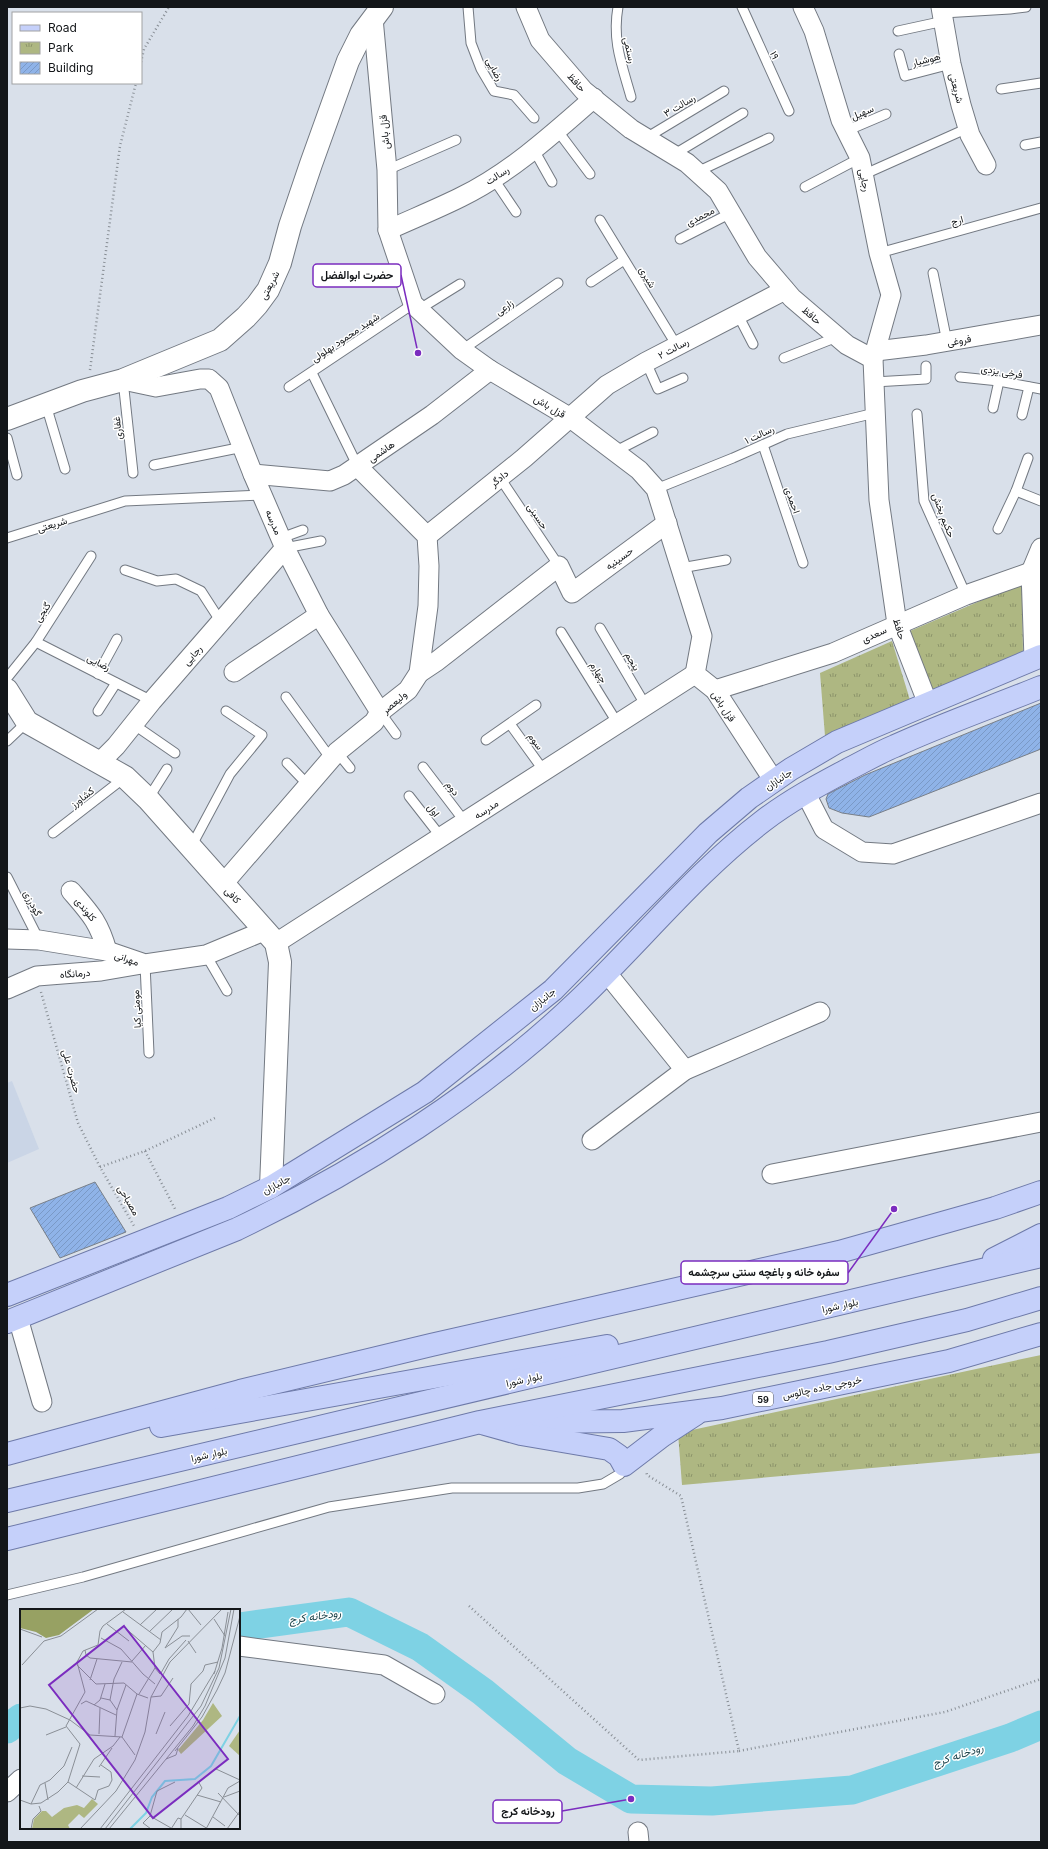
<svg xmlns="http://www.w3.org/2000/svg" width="1048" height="1849" font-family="Inter,Vazirmatn,sans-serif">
<defs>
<pattern id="park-tufts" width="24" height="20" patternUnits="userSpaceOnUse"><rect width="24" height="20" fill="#aeb782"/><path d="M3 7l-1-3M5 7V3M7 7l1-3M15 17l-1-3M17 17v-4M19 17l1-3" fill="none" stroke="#8c946a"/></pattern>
<pattern id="building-hatch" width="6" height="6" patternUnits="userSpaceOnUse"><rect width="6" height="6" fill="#8fb3e8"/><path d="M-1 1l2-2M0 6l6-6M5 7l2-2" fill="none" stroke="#7a99c6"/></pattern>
</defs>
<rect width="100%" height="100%" fill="#d9e0ea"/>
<path fill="#cad5e6" d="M12,1081L39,1149L7,1163V1083Z"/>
<g fill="url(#park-tufts)">
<path d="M1022,583L1023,655L934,695L910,631Z"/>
<path d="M892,641L910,700L825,736L820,673Z"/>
<path d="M1041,1355V1453L682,1485L678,1433Z"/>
</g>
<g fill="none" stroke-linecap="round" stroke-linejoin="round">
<g stroke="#7ed2e4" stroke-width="29">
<path d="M239,1627L349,1612L420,1647L483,1692L567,1761L631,1799L712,1801L852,1790L1010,1738L1041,1725"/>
<path d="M7,1729L21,1718"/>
</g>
</g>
<g fill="url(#building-hatch)" stroke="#787f88">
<path d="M1041,703V749L869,817L842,813L829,808L826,799L828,794L865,775Z"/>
<path d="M95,1182L126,1232L60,1258L30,1208Z"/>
</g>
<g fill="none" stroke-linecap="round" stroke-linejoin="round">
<g stroke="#737982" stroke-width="11">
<g id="lane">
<path d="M468,7L471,43L481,69L494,91L514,95L534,118"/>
<path d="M618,7C612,41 622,65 631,97"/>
<path d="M742,7L789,111"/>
<path d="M943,13L1010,9L1026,7"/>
<path d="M898,31L944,21"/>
<path d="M899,54L905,76L951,64"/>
<path d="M1001,89L1041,83"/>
<path d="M557,130L590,174"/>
<path d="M846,131L886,114"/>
<path d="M646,138L724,91"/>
<path d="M1025,145L1041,142"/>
<path d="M534,150L552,182"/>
<path d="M673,155L743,113"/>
<path d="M387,170L456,140"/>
<path d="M697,172L769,138"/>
<path d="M865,174L968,128"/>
<path d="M493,178L516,212"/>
<path d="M805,187L860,158"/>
<path d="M600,220L677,346"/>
<path d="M680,239L731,213"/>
<path d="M879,253L1041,208"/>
<path d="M933,273L947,342"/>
<path d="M591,282L624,260"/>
<path d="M418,310L460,284"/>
<path d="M738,315L753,344"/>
<path d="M462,350L558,283"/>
<path d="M784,358L837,337"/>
<path d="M646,362L658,389L683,378"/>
<path d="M312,373L358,467"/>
<path d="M960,377L999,381L1041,389"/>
<path d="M123,380L133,473"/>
<path d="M874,382L926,379V366"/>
<path d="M289,387L413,304"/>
<path d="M46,405L65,469"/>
<path d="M993,408L999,381"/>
<path d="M917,414L924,501L966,595"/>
<path d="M1022,415L1029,387"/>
<path d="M7,438L17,475"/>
<path d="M763,445L803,563"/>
<path d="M616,451L653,432"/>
<path d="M154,465L243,447"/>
<path d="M500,478L559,566"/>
<path d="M656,489L733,458L787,434L875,413"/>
<path d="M1016,491L1041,501"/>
<path d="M998,529L1016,491L1028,458"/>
<path d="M7,538L125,501L263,495"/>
<path d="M281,538L303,530"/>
<path d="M285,548L321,541"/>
<path d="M681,568L726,560"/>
<path d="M125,570L157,581L176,579L201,591L221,622"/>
<path d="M600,628L646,706"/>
<path d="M561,632L618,724"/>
<path d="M36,642L152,701"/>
<path d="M98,674L117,639"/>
<path d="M7,678L36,642L91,556"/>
<path d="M286,697L331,759"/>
<path d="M98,711L116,683"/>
<path d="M380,712L396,734"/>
<path d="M133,724L175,753"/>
<path d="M510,724L544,771"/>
<path d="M486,740L536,705"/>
<path d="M7,741L27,722"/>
<path d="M337,752L350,768"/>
<path d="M287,763L309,786"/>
<path d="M423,767L465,822"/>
<path d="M409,796L441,837"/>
<path d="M148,799L167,769"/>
<path d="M53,833L124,778"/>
<path d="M191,847L230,774L262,735L226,711"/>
<path d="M7,877L39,940"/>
<path d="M206,955L227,991"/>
<path d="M145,964L149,1053"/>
<path d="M7,1595L83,1577L329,1507L452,1488H578L603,1484L620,1474L624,1465"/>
</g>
</g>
<g stroke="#737982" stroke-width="21">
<g id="street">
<path d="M526,7L540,40L584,91L631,129L687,163L697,172L718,191L757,257L792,298L847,345L873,359"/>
<path d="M803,7L814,31L841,120L860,158L879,253L891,295L873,359L879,500L897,624L928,704"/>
<path d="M941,7L951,64L961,105L970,135L986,165"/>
<path d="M373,18L387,170L388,230L413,304L462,350L490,370L569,417L639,470L656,489L702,636L695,674L715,690L774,781"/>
<path d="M388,230C412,219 437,209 461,197C510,173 552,135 594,98"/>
<path d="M876,351L926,345L1041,325"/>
<path d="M123,380L156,387L200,379H209L219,388L253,474L285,548L319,615L380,712"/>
<path d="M253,474L330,481L344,475L432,415L490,370"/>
<path d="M427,536L524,458L607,385L646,362L785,290"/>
<path d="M1034,659L1031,572L1041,548"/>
<path d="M234,672L319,615"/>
<path d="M419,673L437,661L559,566L572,593L667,523"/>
<path d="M715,690L833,653L966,595L1031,572"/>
<path d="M99,763L116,746L152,701L285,548"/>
<path d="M805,792L824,829L862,852L893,854L1041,803"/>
<path d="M223,884L337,752L374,722L380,712L408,690L419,673L428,606L429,566L427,536L358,467"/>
<path d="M71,891C90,913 99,922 107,951"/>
<path d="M7,939L39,940L107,951L145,964L206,955L266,930"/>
<path d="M276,943L695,674"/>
<path d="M606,972L685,1070"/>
<path d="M7,989L37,976L101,971L142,964"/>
<path d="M592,1140L685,1070L820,1012"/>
<path d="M772,1174L1041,1122"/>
<path d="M18,1318L42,1402"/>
<path d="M239,1646L384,1665L435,1694"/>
<path d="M7,1792L21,1779"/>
<path d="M638,1832L639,1842"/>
</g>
</g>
<g stroke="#737982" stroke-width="24">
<g id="secondary">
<path d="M7,419L82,391L123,380L220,340L246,317L257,305L268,290L280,263L290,226L311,164L348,61L361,35L382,7"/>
<path d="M7,690L27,722L125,777L148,799L276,943L280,962L271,1187"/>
</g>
</g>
<g stroke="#6e7aa9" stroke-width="24">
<g id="primary">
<path d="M994,1259L1041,1235"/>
<path d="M7,1295L228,1208L271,1187L425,1092L553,990L708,833L749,798L791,769L837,742L1041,656"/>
<path d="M7,1322L237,1229C358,1171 482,1093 579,1000C641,941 695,873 763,821C789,801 817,786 847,770C863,762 878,753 895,746C943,724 992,707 1041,687"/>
<path d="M533,1422L623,1421L722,1408L949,1361L1041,1334"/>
<path d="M485,1424L521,1434L609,1449L619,1456L624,1465L662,1436L696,1414"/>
<path d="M161,1426L607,1346"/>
<path d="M7,1454L240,1391L431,1345L839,1252L995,1208L1041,1192"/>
<path d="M7,1501L1041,1256"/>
<path d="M7,1539L480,1422L828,1352L967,1320L1041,1298"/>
</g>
</g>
<g stroke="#888e95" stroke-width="2.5" stroke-dasharray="1 3" stroke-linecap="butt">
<path d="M141,62L144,49L169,7"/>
<path d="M90,370L120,146L136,83"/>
<path d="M41,992L78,1123L100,1167L134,1226"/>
<path d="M145,1151L175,1209"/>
<path d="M100,1167L145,1151L215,1118"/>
<path d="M469,1606L639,1760L739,1751L681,1496L647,1475L646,1471"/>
<path d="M739,1751L945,1712L1041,1679"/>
</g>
<use href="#lane" stroke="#fff" stroke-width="9"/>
<use href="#street" stroke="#fff" stroke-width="19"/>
<use href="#secondary" stroke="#fff" stroke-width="22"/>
<use href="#primary" stroke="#c5d0fa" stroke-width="22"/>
</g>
<g text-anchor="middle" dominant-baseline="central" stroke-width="3" stroke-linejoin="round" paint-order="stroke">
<rect fill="#fff" stroke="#5a5c5e" stroke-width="1" x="753" y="1392" width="20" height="14" rx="3"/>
<g font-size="9" font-weight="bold" fill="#131619">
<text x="763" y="1399">59</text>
</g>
<g font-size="10" fill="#131619" stroke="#fff">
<text transform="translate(630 50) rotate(78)">رستمی</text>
<text transform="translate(775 55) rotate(66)">۱۹</text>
<text transform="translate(926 59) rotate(-14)">هوشیار</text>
<text transform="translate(495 69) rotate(62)">رضایی</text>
<text transform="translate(577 82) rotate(47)">حافظ</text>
<text transform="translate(957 88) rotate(75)">شریعتی</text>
<text transform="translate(679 105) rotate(-31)">رسالت ۳</text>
<text transform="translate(862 112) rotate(-23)">سهیل</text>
<text transform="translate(384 132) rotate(-95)">قزل باش</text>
<text transform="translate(497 175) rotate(-33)">رسالت</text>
<text transform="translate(865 180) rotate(78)">رجایی</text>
<text transform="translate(700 216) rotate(-27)">محمدی</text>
<text transform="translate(957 220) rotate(-16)">ارج</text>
<text transform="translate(648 277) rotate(59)">شیری</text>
<text transform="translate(269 285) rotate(-62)">شریعتی</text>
<text transform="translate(504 307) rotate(-35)">زارعی</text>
<text transform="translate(812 315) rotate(41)">حافظ</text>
<text transform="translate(345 337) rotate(-34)">شهید محمود بهلولی</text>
<text transform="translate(959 340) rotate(-10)">فروغی</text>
<text transform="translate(673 348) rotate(-28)">رسالت ۲</text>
<text transform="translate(1002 371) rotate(9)">فرخی یزدی</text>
<text transform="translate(550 406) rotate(31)">قزل باش</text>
<text transform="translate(117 428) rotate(-96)">غفاری</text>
<text transform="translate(759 434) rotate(-25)">رسالت ۱</text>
<text transform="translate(381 451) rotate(-35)">هاشمی</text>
<text transform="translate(499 478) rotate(-39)">دادگر</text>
<text transform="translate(793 500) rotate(71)">احمدی</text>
<text transform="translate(944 515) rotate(69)">حکیم بخش</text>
<text transform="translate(538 516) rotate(56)">حسینی</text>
<text transform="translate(274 522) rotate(67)">مدرسه</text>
<text transform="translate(52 524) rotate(-17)">شریعتی</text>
<text transform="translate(619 558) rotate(-36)">حسینیه</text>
<text transform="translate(42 612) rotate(-57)">گنجی</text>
<text transform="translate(900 629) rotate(73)">حافظ</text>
<text transform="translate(874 634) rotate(-24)">سعدی</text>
<text transform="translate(192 655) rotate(-49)">رجایی</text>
<text transform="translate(633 661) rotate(60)">پنجم</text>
<text transform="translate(99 662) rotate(27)">رضایی</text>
<text transform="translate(599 672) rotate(58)">چهارم</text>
<text transform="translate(394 702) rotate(-41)">ولیعصر</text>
<text transform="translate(724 706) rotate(56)">قزل باش</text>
<text transform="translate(536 741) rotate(54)">سوم</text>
<text transform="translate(778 779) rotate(-34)">جانبازان</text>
<text transform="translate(453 788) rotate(53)">دوم</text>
<text transform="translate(82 797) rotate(-38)">کشاورز</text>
<text transform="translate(486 809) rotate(-33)">مدرسه</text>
<text transform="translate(434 810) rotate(53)">اول</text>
<text transform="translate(233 895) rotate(47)">کافی</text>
<text transform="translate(33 903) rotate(63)">گودرزی</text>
<text transform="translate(86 909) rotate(51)">کلوندی</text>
<text transform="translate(127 958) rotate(19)">مهرانی</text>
<text transform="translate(75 973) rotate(-4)">درمانگاه</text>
<text transform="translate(542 999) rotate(-39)">جانبازان</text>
<text transform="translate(136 1009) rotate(-93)">مومنی کیا</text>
<text transform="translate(72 1071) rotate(74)">حضرت علی</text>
<text transform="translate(276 1184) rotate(-29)">جانبازان</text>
<text transform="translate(129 1200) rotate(60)">مصباحی</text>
<text transform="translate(840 1305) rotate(-13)">بلوار شورا</text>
<text transform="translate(524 1379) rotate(-13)">بلوار شورا</text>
<text transform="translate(822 1387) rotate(-12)">خروجی جاده چالوس</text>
<text transform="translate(209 1454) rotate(-13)">بلوار شورا</text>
</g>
<g font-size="11" font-style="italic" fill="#1d444c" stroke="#fff">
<text transform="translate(315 1616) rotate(-8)">رودخانه کرج</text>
<text transform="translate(958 1755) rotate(-18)">رودخانه کرج</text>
</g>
</g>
<g transform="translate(20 1609)">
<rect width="220" height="220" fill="#d9e0ea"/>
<path d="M220,121V147L209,137Z" fill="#aeb782"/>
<path d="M0,0H74L39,26L26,29L16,23L0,19Z" fill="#97a163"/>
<path d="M193,94L202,107L161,145L158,141L183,111ZM72,190L78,195L64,209L59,205L48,216L50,220H12L14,210L22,202H26L32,208L44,199L57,196L64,199Z" fill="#aeb782"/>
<path fill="none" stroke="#7ed2e4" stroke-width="2" d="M110,220L126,204L132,188L145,172L175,170L191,157L220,107"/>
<path fill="none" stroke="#8a8f96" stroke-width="1" d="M168,0L181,16M103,3L141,31M194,10L205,27M87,15L109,32M120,16L137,0M104,18L133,43M0,20L22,28M129,23L153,0M81,29L101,40L123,65L135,75M168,32L176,44M145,39L158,18V10M145,39L162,27H170M65,41L66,46L70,49L112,53M112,52L126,36M2,56L24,32L41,27L78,0M57,56L76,75L104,74L117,85L128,89M141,64L149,50L166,31M140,65L135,59L133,43L140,34L142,23L161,8L167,0M194,65L202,39L208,3M70,71L77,50M119,85L135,59M131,88L141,87L153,69M81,89L90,91L97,101M90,91L94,70L102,53M61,95L66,92L96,106M74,96L80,91L85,75M0,99L10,97L26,100L50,111L70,126L102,128L115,146M150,117L169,95L171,75L183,62L185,56L198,53M79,125L80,99M136,125L145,103M26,126L46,118M95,127L97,101L106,76M102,128L117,85M155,142L182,108L197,81L205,64L220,7M146,150L156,146L158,139M79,158L92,139M196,160L220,171M62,167L80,168M48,173L75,191L78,181L89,177L92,171L91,163L81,156M25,174L28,191M56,179L74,150L93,137L100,128M198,184L220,207M177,186L201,193M204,188L220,182M0,191L11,195L21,194L38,183L48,173L60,135L46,117L65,83L57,53L63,42L78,36L80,22L83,17L106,0M11,195L20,176L30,171L44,157L52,138M165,206L188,220M130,207L137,182L155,173M193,208L205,217M11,220L13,210L21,202L19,197M60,220L96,182L115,151L125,123L131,88L150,53L202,0M80,220L168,107L195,62M85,220L181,97L199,59L211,0M89,220L173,117L185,97L205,49L214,0M131,220L123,214L130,207L151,219M151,220L158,209L161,210M161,220V210L182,179L178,172M186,220L208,179L220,172M207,220L220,202"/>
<path fill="#7b2cbf" fill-opacity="0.15" stroke="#7b2cbf" stroke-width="2" d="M104,17L208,150L133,209L29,76Z"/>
<rect width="220" height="220" fill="none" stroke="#131619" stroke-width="2"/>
</g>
<path fill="none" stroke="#7b2cbf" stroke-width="1.5" d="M418 353L401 275M894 1209L848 1273M631 1799L562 1811"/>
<g fill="#7b2cbf" stroke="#fff" stroke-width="1.5">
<circle cx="418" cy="353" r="4"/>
<circle cx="894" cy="1209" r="4"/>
<circle cx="631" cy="1799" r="4"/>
</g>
<g fill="#fff" stroke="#7b2cbf" stroke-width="1.5">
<rect x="313" y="264" width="88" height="23" rx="4"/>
<rect x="681" y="1261" width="167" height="23" rx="4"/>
<rect x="493" y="1800" width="69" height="23" rx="4"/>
</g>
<g font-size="11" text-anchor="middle" font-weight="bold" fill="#131619">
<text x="357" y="279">حضرت ابوالفضل</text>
<text x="764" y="1276">سفره خانه و باغچه سنتی سرچشمه</text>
<text x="528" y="1815">رودخانه کرج</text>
</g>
<rect width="1048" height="1849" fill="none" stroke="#131619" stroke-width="16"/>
<rect x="12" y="12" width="130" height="72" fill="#ffffff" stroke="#a1a2a3"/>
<rect x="20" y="25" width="20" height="6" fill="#c5d0fa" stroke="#a1a2a3"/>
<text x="48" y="32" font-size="12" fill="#131619">Road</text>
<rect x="20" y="42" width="20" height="12" fill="url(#park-tufts)" stroke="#a1a2a3"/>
<text x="48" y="52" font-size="12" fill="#131619">Park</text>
<rect x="20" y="62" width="20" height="12" fill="url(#building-hatch)" stroke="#a1a2a3"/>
<text x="48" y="72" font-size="12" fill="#131619">Building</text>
</svg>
